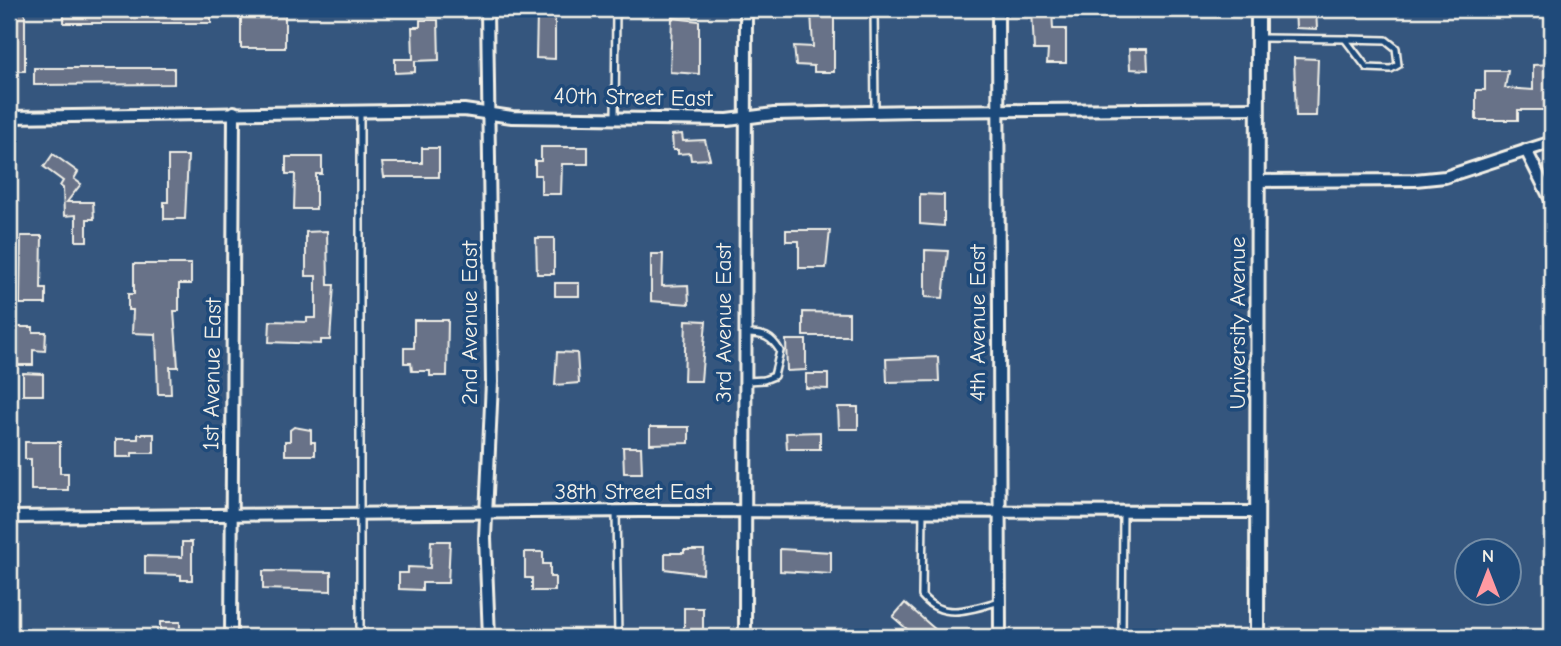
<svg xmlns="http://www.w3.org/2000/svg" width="1561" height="646" font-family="'Comic Neue',sans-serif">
<rect width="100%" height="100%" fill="#35567e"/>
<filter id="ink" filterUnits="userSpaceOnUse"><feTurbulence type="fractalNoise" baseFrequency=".0143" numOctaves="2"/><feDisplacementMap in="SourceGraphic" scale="14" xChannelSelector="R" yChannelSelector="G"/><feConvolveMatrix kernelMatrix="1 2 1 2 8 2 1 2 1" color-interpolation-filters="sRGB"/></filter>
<g filter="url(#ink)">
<g fill="#687288" stroke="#f4f1e8" stroke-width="2">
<rect x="9" y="9" width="16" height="62"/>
<rect x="64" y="9" width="147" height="14"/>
<rect x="241" y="9" width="44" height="39"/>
<path d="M1032,9H1052L1053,29H1066V63H1047L1048,50H1034Z"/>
<path d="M1295,9H1316L1317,29L1296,28Z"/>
<path d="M811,12H834V72H814V66L796,65L794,46L813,47Z"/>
<path d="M537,13H555V59L536,58Z"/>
<path d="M672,18L699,21V74L670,72Z"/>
<path d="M420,20H438L439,60L415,61V72L395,73V59H413L412,27H420Z"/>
<path d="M1129,49H1147L1148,70L1130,69Z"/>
<path d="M1294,58L1318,59L1316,116H1296Z"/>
<path d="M1552,64V110H1518V120H1476V90H1485V71H1508L1505,88L1533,90V65Z"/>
<path d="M34,68H174V84L34,85Z"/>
<path d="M682,134L683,141L705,140L710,159L691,160L690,153L678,154V150H673L672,135Z"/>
<path d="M541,147H588V164H562L561,194H541V175H535V161H541Z"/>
<path d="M422,148H439V177H384L382,163H422Z"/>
<path d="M53,154L78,172L74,179L81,184L67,202H93L94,219H87V241H76V215L64,216L63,188L60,186L63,181L44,167Z"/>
<path d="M168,156H188L185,219H164V202H168Z"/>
<path d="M286,157H322V174H316V209H294L295,174H286Z"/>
<path d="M920,194L944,195V226L920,224Z"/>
<path d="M786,230H830L826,268H799V241H786Z"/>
<path d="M327,231L328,285H334L330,340H321V344L269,342L270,321L307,322V318H316V276H306V232Z"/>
<path d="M21,236H42L41,289H46V304H20Z"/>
<path d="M536,238H554V274H537Z"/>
<path d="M925,250L948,251L943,298L925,297Z"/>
<path d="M651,254H663L662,286L688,285L689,304L651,301Z"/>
<path d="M134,264H191V284H179V311H174L178,367H170L171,394H158L156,334L132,333L133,310H128V294H134Z"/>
<rect x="555" y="283" width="24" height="13"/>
<path d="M803,312L849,313V336H803Z"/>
<path d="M414,320H448L447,376H430V371H412L411,363H404V348H414Z"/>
<path d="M686,320L706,321L701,381H684Z"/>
<path d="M14,327H33V332H46L45,351L33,350V365H13Z"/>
<path d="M786,340H806V370L787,371Z"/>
<path d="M557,352L577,353L579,383L555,385Z"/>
<path d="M938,357L939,381L887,382L886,359Z"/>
<path d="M23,373L43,374V395H23Z"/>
<path d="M806,374H828V389L806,388Z"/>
<path d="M838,407H858V429H839Z"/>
<path d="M294,427L311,430V442H315V455H285V441H290V430Z"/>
<path d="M650,427H689V443L650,444Z"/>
<path d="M820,432V449H787L786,433Z"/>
<path d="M138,434H154V453H132V457H116V439H138Z"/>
<path d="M25,442H60V473H68V490H31V459H25Z"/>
<path d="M623,447H641L642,473H624Z"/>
<path d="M431,541H450L448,583H422V590L399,589V573H408V567L430,568Z"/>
<path d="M182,542H192V580H181V575L145,574V556L182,557Z"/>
<path d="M780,549L831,552V574L780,571Z"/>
<path d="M684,550H704L703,574L665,569V553H684Z"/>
<path d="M525,552H543V564H550V577H555V591H532V578H525Z"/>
<path d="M263,571L331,572V591L263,589Z"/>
<path d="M905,603L944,637H916L893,617Z"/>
<rect x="684" y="608" width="19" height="29"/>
<rect x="160" y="622" width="20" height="15"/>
</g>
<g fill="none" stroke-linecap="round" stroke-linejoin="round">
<g stroke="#f4f1e8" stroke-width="10">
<g id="service">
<path d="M874,9L875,112"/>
<path d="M1258,38L1345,39"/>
<path d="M1345,39L1386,40L1396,48L1398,65L1391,69L1367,68Z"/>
<path d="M615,119L616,9"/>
<path d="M747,381L764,380L774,376L780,351C771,336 764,334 747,334"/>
<path d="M923,510L922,596C943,621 972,609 1000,601"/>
<path d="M616,512L618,637"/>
<path d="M360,637V111"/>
<path d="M1122,637L1123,511"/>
</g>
</g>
<g stroke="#f4f1e8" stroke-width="16">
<g id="minor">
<path d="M487,9L492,382L485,538L489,637"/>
<path d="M998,9L1000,637"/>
<path d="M9,117L464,110L512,117L728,120L774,114L915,111L1258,108"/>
<path d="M1526,150L1552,202"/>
<path d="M1259,181L1415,180L1445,177L1552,142"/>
<path d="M9,517L640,511L1257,512"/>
<path d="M231,637L234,112"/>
<path d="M745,637L746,9"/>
</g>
</g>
<g stroke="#f4f1e8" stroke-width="18">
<path id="tertiary" d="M1257,637L1258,9"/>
</g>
<use href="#service" stroke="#1f4a7a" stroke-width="5"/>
<use href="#minor" stroke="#1f4a7a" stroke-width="10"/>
<use href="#tertiary" stroke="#1f4a7a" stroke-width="12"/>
</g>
</g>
<g text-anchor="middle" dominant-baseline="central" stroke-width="7" stroke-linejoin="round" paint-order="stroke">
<g font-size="23" fill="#f4f1e8" stroke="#1f4a7a">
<text transform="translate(633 97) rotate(1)">40th Street East</text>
<text transform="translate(469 323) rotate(-90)">2nd Avenue East</text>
<text transform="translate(723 323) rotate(-90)">3rd Avenue East</text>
<text transform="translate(977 323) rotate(-90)">4th Avenue East</text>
<text transform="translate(1237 323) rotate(-90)">University Avenue</text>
<text transform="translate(212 374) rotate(-89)">1st Avenue East</text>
<text x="633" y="491">38th Street East</text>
</g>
</g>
<rect width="1561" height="646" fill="none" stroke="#1f4a7a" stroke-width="35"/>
<rect x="18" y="18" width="1526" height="611" fill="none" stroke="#f4f1e8" stroke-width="2.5" filter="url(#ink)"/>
<g transform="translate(1488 572)"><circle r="33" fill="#1f4a7a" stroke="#748da6" stroke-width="2"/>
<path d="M0-5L12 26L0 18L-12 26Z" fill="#ff9aa2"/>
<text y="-10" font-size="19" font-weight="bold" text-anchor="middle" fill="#f4f1e8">N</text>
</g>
</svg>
